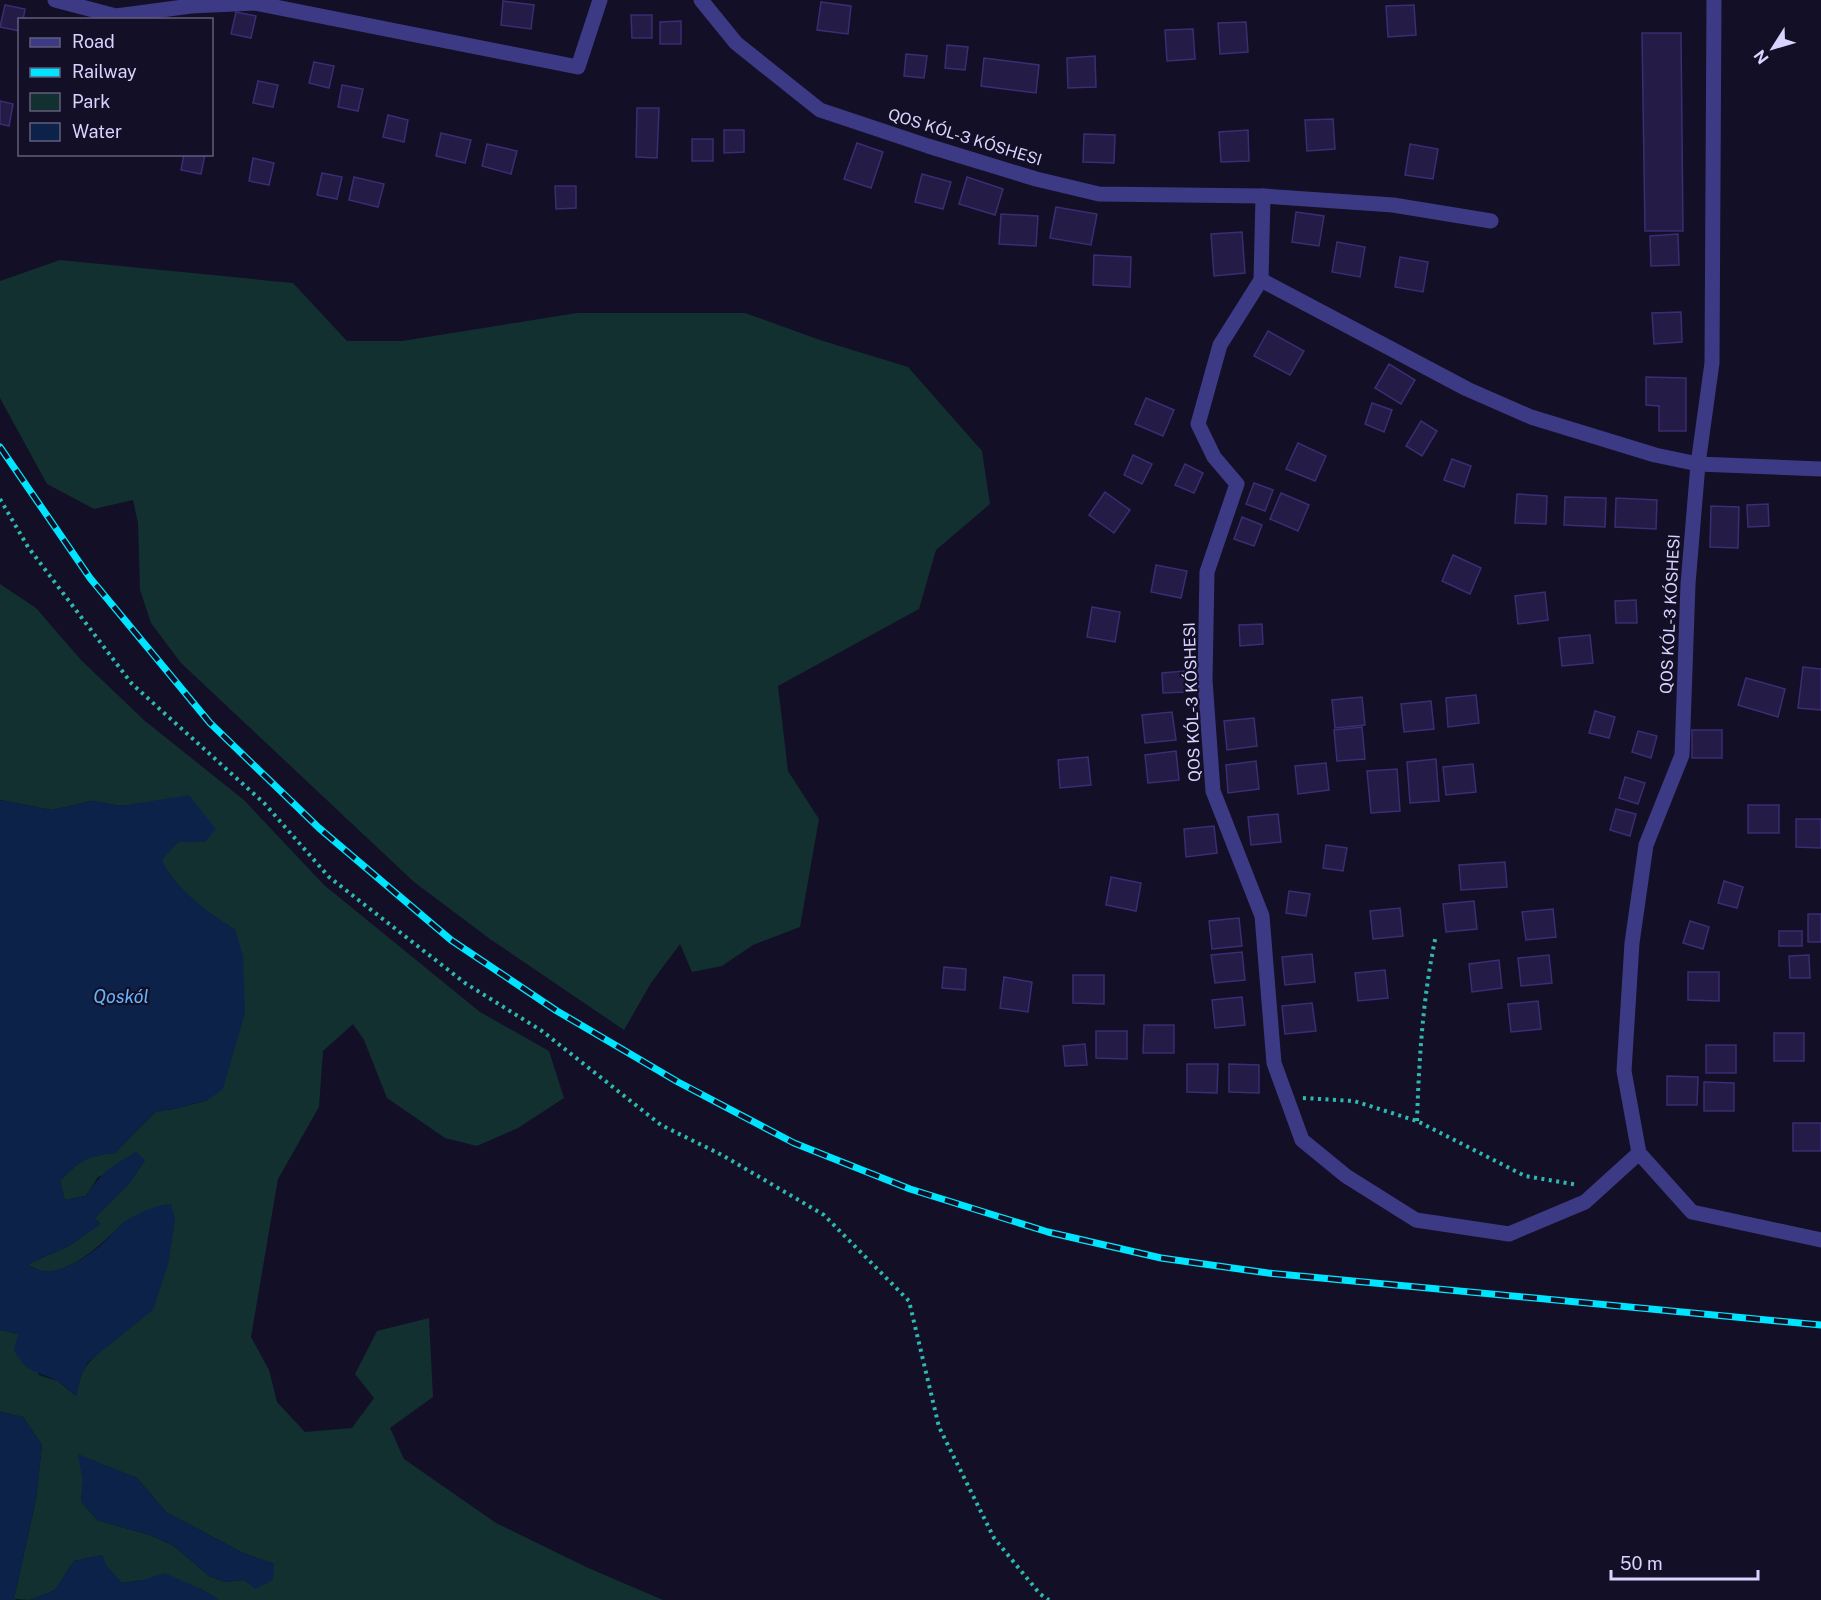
<svg xmlns="http://www.w3.org/2000/svg" width="1821" height="1600" font-family="'Public Sans',sans-serif">
<rect width="100%" height="100%" fill="#130f26"/>
<g fill="#12302f" fill-rule="evenodd">
<path d="M60,260L293,283L347,341H402L577,313H745L820,340L908,367L982,451L990,504L936,550L919,609L778,686L788,771L819,819L800,927L753,945L722,966L692,972L680,944L651,983L624,1030L490,939L414,882L181,663L151,623L140,590L138,523L133,500L94,509L47,484L0,398V281Z"/>
<path d="M0,584L36,608L81,660L145,721L244,800L324,885L480,1012L549,1051L564,1098L518,1128L477,1146L445,1138L387,1098L364,1040L353,1024L323,1051L319,1107L278,1179L251,1337L269,1370L277,1402L305,1432L352,1428L374,1398L355,1374L377,1331L429,1318L433,1397L390,1428L404,1459L496,1523L586,1567L663,1600H219L203,1590L143,1580L122,1583L105,1565L102,1555L74,1561L55,1590L30,1600L14,1599L36,1499L42,1445L23,1417L0,1412V1330L18,1334L39,1375L58,1381L76,1396C82,1369 84,1365 105,1348L125,1221C105,1241 57,1290 28,1264L69,1246L100,1224L95,1218L128,1185L145,1160L98,1177L86,1196L65,1200L60,1181C81,1160 85,1156 115,1153L155,1112L178,1108L208,1100L235,930C207,912 177,891 161,860L178,842H205L153,802L122,806L92,801L52,810L0,800ZM79,1455L137,1478L166,1512L243,1553L274,1564L244,1580L225,1582L209,1576L174,1546L150,1535L97,1520L81,1501L83,1482Z"/>
</g>
<g fill="#0c2248">
<path d="M189,795L216,829L205,842H178L162,860C177,891 207,912 235,929L243,956L245,1013L223,1089L208,1100L178,1108L155,1112L115,1153C86,1156 81,1160 60,1181L65,1200L86,1196C102,1172 111,1166 136,1152L145,1160L128,1185L95,1218L101,1224L69,1246L28,1264C47,1283 83,1260 100,1246C109,1238 117,1227 127,1220C141,1212 155,1205 171,1204L175,1220L168,1265L153,1310L87,1363L81,1376L76,1396C70,1391 64,1384 56,1380C34,1370 27,1374 14,1350L18,1334L0,1330V800L52,810L92,801L122,806Z"/>
<path d="M0,1412L23,1417L42,1445L36,1499L14,1599L17,1600H0Z"/>
<path d="M78,1454L137,1478L166,1512L243,1553L274,1564L273,1580L255,1589L244,1580L225,1582L209,1576L174,1546L150,1535L97,1520L81,1501L83,1482Z"/>
<path d="M102,1555L106,1565L122,1583L143,1580L165,1573L203,1590L219,1600H30L55,1590L74,1561Z"/>
</g>
<g fill="#241b47" stroke="#3b2d73" stroke-width="1.5">
<path d="M503,1L534,5L531,29L501,25Z"/>
<path d="M821,2L851,6L848,34L817,30Z"/>
<path d="M5,5L25,9L23,20H20V31L0,27Z"/>
<path d="M1414,5L1416,35L1388,37L1386,6Z"/>
<path d="M236,12L256,16L251,38L231,34Z"/>
<path d="M631,15H652V38H632Z"/>
<path d="M681,21V44H660V22Z"/>
<path d="M1246,22L1248,52L1220,54L1218,23Z"/>
<path d="M1193,29L1195,59L1167,61L1165,30Z"/>
<path d="M1642,33H1681L1683,231H1645Z"/>
<path d="M947,45L968,47L965,70L945,68Z"/>
<path d="M906,54L927,56L924,78L904,76Z"/>
<path d="M1095,56L1096,87L1068,88L1067,58Z"/>
<path d="M984,58L1039,65L1036,93L981,86Z"/>
<path d="M314,62L334,66L329,88L309,83Z"/>
<path d="M258,81L278,85L273,107L253,103Z"/>
<path d="M342,85L363,89L358,111L338,107Z"/>
<path d="M0,101L13,104L9,126L0,124Z"/>
<path d="M637,108H659L657,158L636,157Z"/>
<path d="M388,115L408,120L404,142L383,137Z"/>
<path d="M1333,119L1335,149L1307,151L1305,120Z"/>
<path d="M724,130H744V152L724,153Z"/>
<path d="M1248,130L1249,161L1221,162L1219,132Z"/>
<path d="M441,133L471,140L465,163L436,156Z"/>
<path d="M1084,134L1115,135L1114,163L1083,162Z"/>
<rect x="692" y="139" width="21" height="22"/>
<path d="M857,143L883,152L871,188L844,179Z"/>
<path d="M487,144L517,151L511,174L482,166Z"/>
<path d="M1410,144L1438,149L1433,179L1405,175Z"/>
<path d="M184,154H205L201,174L181,170Z"/>
<path d="M253,158L274,163L269,185L249,181Z"/>
<path d="M322,173L342,177L337,199L317,195Z"/>
<path d="M922,174L951,182L943,209L915,202Z"/>
<path d="M354,177L384,184L378,207L349,200Z"/>
<path d="M967,177L1003,189L995,215L959,204Z"/>
<path d="M555,186H576V208L556,209Z"/>
<path d="M1056,207L1097,214L1091,245L1050,238Z"/>
<path d="M1296,212L1324,216L1319,246L1292,242Z"/>
<path d="M1001,214L1038,216L1036,246L999,244Z"/>
<path d="M1242,232L1245,273L1214,276L1211,234Z"/>
<path d="M1678,234L1679,265L1651,266L1650,236Z"/>
<path d="M1337,242L1365,247L1360,277L1332,272Z"/>
<path d="M1094,255L1131,257L1130,287L1093,285Z"/>
<path d="M1400,257L1428,262L1423,292L1395,287Z"/>
<path d="M1681,312L1682,342L1654,344L1652,313Z"/>
<path d="M1268,331L1304,351L1290,375L1254,356Z"/>
<path d="M1389,364L1415,380L1401,404L1375,388Z"/>
<path d="M1646,377L1686,378V431H1659V406L1646,405Z"/>
<path d="M1146,398L1174,410L1163,436L1135,424Z"/>
<path d="M1372,403L1392,410L1384,432L1365,424Z"/>
<path d="M1421,421L1437,431L1422,456L1406,446Z"/>
<path d="M1298,443L1326,456L1315,481L1286,469Z"/>
<path d="M1133,455L1152,464L1142,484L1124,475Z"/>
<path d="M1452,459L1471,466L1464,487L1444,480Z"/>
<path d="M1185,464L1203,473L1194,493L1175,485Z"/>
<path d="M1254,483L1273,490L1265,511L1246,504Z"/>
<path d="M1105,492L1130,510L1114,533L1089,515Z"/>
<path d="M1281,493L1309,505L1298,531L1270,519Z"/>
<path d="M1517,494L1547,496L1546,524L1515,523Z"/>
<path d="M1565,497L1606,498L1605,527L1564,525Z"/>
<path d="M1616,498L1657,500L1656,529L1615,527Z"/>
<path d="M1768,504L1769,526L1748,527L1747,505Z"/>
<path d="M1711,506L1739,507L1738,548L1710,547Z"/>
<path d="M1242,517L1262,525L1254,546L1234,539Z"/>
<path d="M1453,555L1481,568L1470,594L1442,581Z"/>
<path d="M1156,565L1187,571L1181,598L1151,592Z"/>
<path d="M1545,592L1548,620L1518,624L1515,596Z"/>
<path d="M1636,600L1637,623H1616L1615,601Z"/>
<path d="M1092,607L1120,612L1115,642L1087,637Z"/>
<path d="M1262,624L1263,644L1240,646L1239,625Z"/>
<path d="M1590,635L1593,663L1562,666L1559,638Z"/>
<path d="M1803,667L1821,669V710L1798,708Z"/>
<path d="M1184,671L1186,692L1163,693L1162,673Z"/>
<path d="M1746,678L1785,689L1778,717L1738,705Z"/>
<path d="M1476,695L1479,723L1448,727L1446,698Z"/>
<path d="M1362,697L1365,725L1335,728L1332,700Z"/>
<path d="M1431,701L1434,729L1404,732L1401,704Z"/>
<path d="M1595,711L1615,717L1609,738L1589,733Z"/>
<path d="M1172,712L1176,740L1145,743L1142,715Z"/>
<path d="M1254,718L1257,746L1227,750L1224,721Z"/>
<path d="M1362,727L1365,759L1337,761L1334,730Z"/>
<rect x="1692" y="730" width="30" height="28"/>
<path d="M1638,731L1657,736L1651,758L1632,752Z"/>
<path d="M1176,751L1179,780L1148,783L1145,755Z"/>
<path d="M1088,757L1091,785L1060,788L1058,760Z"/>
<path d="M1436,759L1439,801L1410,803L1407,762Z"/>
<path d="M1256,761L1259,789L1228,793L1226,765Z"/>
<path d="M1326,763L1329,790L1298,794L1295,766Z"/>
<path d="M1473,764L1476,792L1446,795L1443,767Z"/>
<path d="M1397,769L1400,811L1371,813L1367,771Z"/>
<path d="M1625,777L1645,783L1638,804L1619,798Z"/>
<rect x="1748" y="805" width="31" height="28"/>
<path d="M1616,809L1636,814L1630,836L1610,830Z"/>
<path d="M1278,814L1281,842L1251,845L1248,817Z"/>
<path d="M1796,819H1821V848L1796,847Z"/>
<path d="M1214,826L1217,853L1186,857L1184,829Z"/>
<path d="M1326,845L1347,848L1343,871L1323,868Z"/>
<path d="M1505,862L1507,887L1461,890L1459,865Z"/>
<path d="M1111,877L1141,883L1136,911L1106,905Z"/>
<path d="M1724,881L1743,887L1737,908L1718,903Z"/>
<path d="M1289,891L1310,894L1306,916L1286,913Z"/>
<path d="M1474,901L1477,929L1446,932L1443,904Z"/>
<path d="M1400,908L1403,936L1373,939L1370,911Z"/>
<path d="M1553,909L1556,937L1526,940L1522,912Z"/>
<rect x="1808" y="914" width="13" height="28"/>
<path d="M1239,918L1242,946L1212,949L1209,921Z"/>
<path d="M1690,921L1709,927L1703,949L1683,943Z"/>
<rect x="1779" y="931" width="23" height="15"/>
<path d="M1242,952L1245,980L1215,983L1211,955Z"/>
<path d="M1312,954L1315,982L1285,985L1282,957Z"/>
<path d="M1549,955L1552,983L1521,986L1518,958Z"/>
<path d="M1809,955L1810,978H1790L1789,956Z"/>
<path d="M1499,960L1502,988L1472,992L1469,964Z"/>
<path d="M944,967L966,969L965,990L942,988Z"/>
<path d="M1385,970L1388,998L1358,1001L1355,973Z"/>
<path d="M1688,972H1719V1001L1688,1000Z"/>
<path d="M1073,975H1104V1004L1073,1003Z"/>
<path d="M1004,977L1032,982L1028,1012L1000,1008Z"/>
<path d="M1242,997L1245,1025L1215,1028L1212,1000Z"/>
<path d="M1538,1001L1541,1029L1511,1032L1508,1004Z"/>
<path d="M1312,1003L1316,1031L1285,1034L1282,1006Z"/>
<path d="M1144,1025H1174V1053H1143Z"/>
<path d="M1096,1031H1127V1059L1096,1058Z"/>
<rect x="1774" y="1033" width="30" height="28"/>
<path d="M1085,1044L1087,1065L1065,1066L1063,1046Z"/>
<rect x="1706" y="1045" width="30" height="28"/>
<path d="M1187,1064H1218L1217,1093L1187,1092Z"/>
<path d="M1229,1064L1259,1065V1093L1229,1092Z"/>
<path d="M1667,1076L1698,1077L1697,1105H1667Z"/>
<path d="M1704,1082L1734,1083V1111H1704Z"/>
<rect x="1793" y="1123" width="28" height="28"/>
</g>
<g fill="none" stroke-linecap="round" stroke-linejoin="round">
<g stroke="#2fb8b0" stroke-width="4" stroke-dasharray="3 4.5" stroke-linecap="butt">
<path d="M0,499L28,547L132,684L264,803L329,877L465,983L542,1031L661,1125L722,1155L824,1215L909,1301L939,1427L994,1538L1040,1594L1049,1600"/>
<path d="M1303,1098L1354,1101L1417,1121L1525,1176L1578,1185"/>
<path d="M1417,1121C1419,1058 1423,996 1436,935"/>
</g>
<g stroke="#3d3a85" stroke-width="15">
<path d="M55,0L116,16L191,6L255,3L578,67L600,0"/>
<path d="M701,0L736,43L820,110L928,146L1036,179L1099,194L1263,196L1393,205L1491,221"/>
<path d="M1714,0L1712,363L1698,464L1821,469"/>
<path d="M1263,196L1261,280L1220,345L1198,424L1214,457L1237,484L1207,572L1205,680L1213,791L1262,916L1274,1063L1302,1140L1346,1176L1416,1220L1509,1234L1585,1202L1639,1153"/>
<path d="M1261,280L1467,389L1531,417L1655,455L1698,464L1688,584L1682,755L1646,845L1632,943L1624,1071L1639,1153L1692,1212L1821,1240"/>
</g>
<g stroke="#00e5ff" stroke-width="7">
<path id="rail" d="M0,447L90,578L210,723L319,828L451,940L557,1011L678,1082L794,1143L910,1189L1048,1232L1161,1258L1268,1273L1821,1325"/>
</g>
<use href="#rail" stroke="#130f26" stroke-width="4.5" stroke-dasharray="14" stroke-linecap="butt"/>
</g>
<g text-anchor="middle" dominant-baseline="central" stroke-width="4.5" stroke-linejoin="round" paint-order="stroke">
<g font-size="16" fill="#d9d4ff" stroke="#130f26">
<text transform="translate(965 137) rotate(17)">QOS KÓL-3 KÓSHESI</text>
<text transform="translate(1670 614) rotate(-87)">QOS KÓL-3 KÓSHESI</text>
<text transform="translate(1192 702) rotate(-92)">QOS KÓL-3 KÓSHESI</text>
</g>
<g font-size="18" font-style="italic" fill="#62b6ff" stroke="#130f26">
<text x="121" y="996">Qoskól</text>
</g>
</g>
<rect x="18" y="18" width="195" height="138" fill="#130f26" stroke="#625e7d" stroke-width="1.5"/>
<rect x="30" y="38" width="30" height="9" fill="#3d3a85" stroke="#625e7d" stroke-width="1.5"/>
<text x="72" y="48" font-size="18" fill="#d9d4ff">Road</text>
<rect x="30" y="68" width="30" height="9" fill="#00e5ff" stroke="#625e7d" stroke-width="1.5"/>
<text x="72" y="78" font-size="18" fill="#d9d4ff">Railway</text>
<rect x="30" y="93" width="30" height="18" fill="#12302f" stroke="#625e7d" stroke-width="1.5"/>
<text x="72" y="108" font-size="18" fill="#d9d4ff">Park</text>
<rect x="30" y="123" width="30" height="18" fill="#0c2248" stroke="#625e7d" stroke-width="1.5"/>
<text x="72" y="138" font-size="18" fill="#d9d4ff">Water</text>
<g transform="translate(1773 48) rotate(233)" stroke="#130f26" stroke-width="4.5" paint-order="stroke">
<path d="M0-4.5L10 22L0 15L-10 22Z" fill="#d9d4ff"/>
<text y="-9" font-size="16" font-weight="bold" text-anchor="middle" fill="#d9d4ff">N</text>
</g>
<path d="M1611 1570v9h147v-9" fill="none" stroke="#d9d4ff" stroke-width="3"/>
<text x="1620" y="1570" font-size="18" fill="#d9d4ff" stroke="#130f26" stroke-width="4.5" paint-order="stroke">50 m</text>
</svg>
